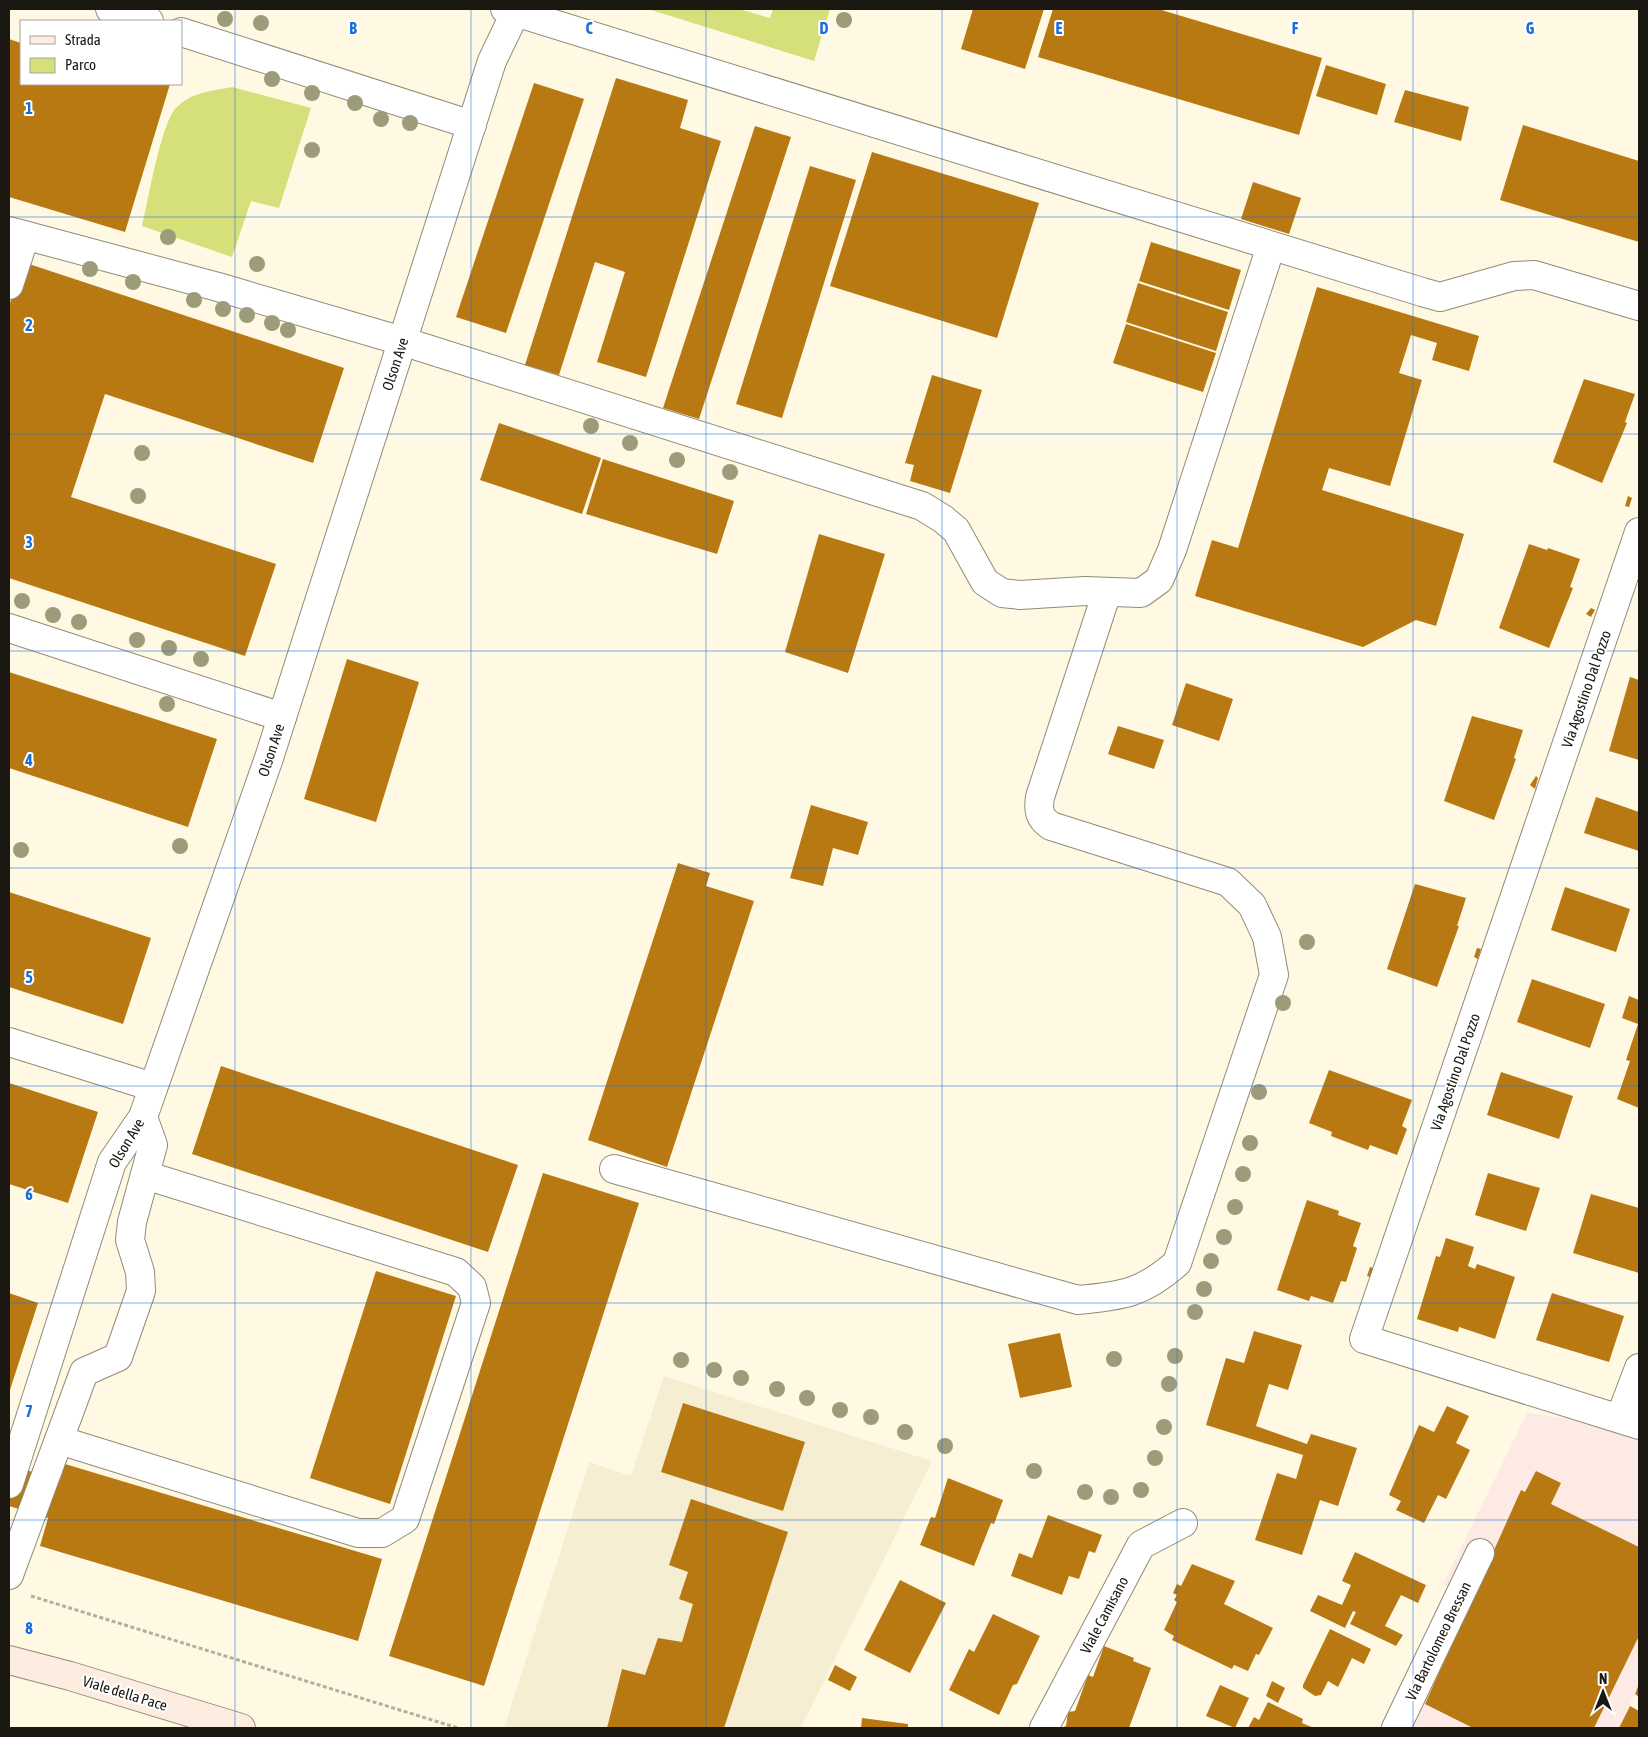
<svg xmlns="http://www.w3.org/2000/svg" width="1648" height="1737" font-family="'Asap Condensed',sans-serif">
<rect width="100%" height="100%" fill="#fff9e4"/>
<path fill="#feeae4" d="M1527,1413L1582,1420L1639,1437V1684L1619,1728H1395L1460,1592L1443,1584Z"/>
<path fill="#f6eed2" d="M664,1376L932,1461L801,1728H504L589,1462L631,1476Z"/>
<g fill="#d6e07b">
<path d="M648,9H739L770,18L773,9H830L814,61Z"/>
<path d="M232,87L311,108L279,208L251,201L232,257L142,226C148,202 161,123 176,108C191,92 212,91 232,87Z"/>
</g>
<g fill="#b87912">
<path d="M973,9H1044L1025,69L961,49Z"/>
<path d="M1053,9H1158L1322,58L1299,135L1038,57Z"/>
<path d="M9,39L21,43V84H170L125,232L9,197Z"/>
<path d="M1326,65L1386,84L1377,115L1316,96Z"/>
<path d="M616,78L688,100L680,128L721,141L646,377L597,362L625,272L595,262L559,375L525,365Z"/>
<path d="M534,83L584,99L506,333L456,317Z"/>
<path d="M1405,90L1469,107L1461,141L1394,122Z"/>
<path d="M1523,125L1639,161V242L1500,200Z"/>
<path d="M755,126L791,137L699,419L663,408Z"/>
<path d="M872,152L1039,203L997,338L830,286Z"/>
<path d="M810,166L856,180L782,418L736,404Z"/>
<path d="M1253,182L1301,198L1289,234L1241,219Z"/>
<path d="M1151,242L1241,270L1229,310L1139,281Z"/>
<path d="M23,262L344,368L313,463L105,394L71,497L276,564L245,656L9,578V306Z"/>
<path d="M1138,283L1228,312L1216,351L1126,322Z"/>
<path d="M1317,287L1479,336L1469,371L1432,360L1437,343L1411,335L1399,373L1422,380L1390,486L1329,468L1322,490L1464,534L1436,626L1416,620L1363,647L1195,596L1212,540L1238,548Z"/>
<path d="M1126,324L1216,353L1203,392L1113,363Z"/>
<path d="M932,375L982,390L950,493L910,481L914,465L905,463Z"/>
<path d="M1584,379L1635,394L1625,422L1627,423L1602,483L1553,462Z"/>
<path d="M499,423L601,458L582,514L480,480Z"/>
<path d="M603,459L734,501L717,554L586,514Z"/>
<path d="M1628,496L1632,498L1629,507L1625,506Z"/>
<path d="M819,534L885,554L848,673L785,652Z"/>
<path d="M1529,544L1547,550L1548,548L1580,559L1570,587L1573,588L1549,648L1499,628Z"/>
<path d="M1591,608L1595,610L1591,617L1586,614Z"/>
<path d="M347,659L419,682L376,822L304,799Z"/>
<path d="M9,672L217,739L188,827L9,768Z"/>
<path d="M1630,677L1639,680V760L1609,751Z"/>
<path d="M1186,683L1233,699L1219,741L1172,725Z"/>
<path d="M1472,716L1523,730L1514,758L1516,759L1494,820L1444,801Z"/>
<path d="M1118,726L1164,740L1154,769L1108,754Z"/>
<path d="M1536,776L1538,778L1535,789L1530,785Z"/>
<path d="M1596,797L1639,812V851L1584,833Z"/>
<path d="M811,805L868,822L858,855L833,848L823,886L790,878Z"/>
<path d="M678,863L710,873L706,886L754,901L667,1167L588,1140Z"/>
<path d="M1415,884L1466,898L1457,926H1459L1437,987L1387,969Z"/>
<path d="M1565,887L1630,909L1616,952L1551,930Z"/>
<path d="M9,892L151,938L123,1024L9,987Z"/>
<path d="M1477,948L1481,949L1478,959L1474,957Z"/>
<path d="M1532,979L1605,1004L1590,1048L1517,1022Z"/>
<path d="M1629,996L1639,1000V1108L1617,1099L1630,1061L1626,1060L1638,1024L1622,1018Z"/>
<path d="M221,1066L518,1165L488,1252L192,1154Z"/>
<path d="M1329,1070L1412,1100L1402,1126L1407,1129L1397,1155L1370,1145L1368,1150L1331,1136L1332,1132L1309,1123Z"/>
<path d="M1501,1072L1573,1096L1559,1139L1487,1115Z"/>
<path d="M9,1083L98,1112L68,1203L9,1184Z"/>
<path d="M543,1173L639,1203L484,1686L389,1656Z"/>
<path d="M1488,1173L1540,1188L1526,1231L1475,1215Z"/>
<path d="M1591,1194L1639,1208V1273L1573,1253Z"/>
<path d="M1307,1200L1339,1211L1338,1215L1361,1223L1353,1246L1357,1248L1346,1282L1341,1281L1333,1303L1311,1296L1309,1301L1277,1290Z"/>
<path d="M1446,1238L1474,1247L1468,1266L1475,1269L1477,1264L1515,1277L1495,1339L1459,1327L1458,1332L1417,1319L1436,1256L1440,1257Z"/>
<path d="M1370,1267L1377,1269L1374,1278L1367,1276Z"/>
<path d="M376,1271L456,1296L390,1504L310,1478Z"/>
<path d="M9,1293L38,1303L9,1393Z"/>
<path d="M1552,1293L1624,1316L1609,1362L1536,1340Z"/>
<path d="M1254,1331L1302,1345L1288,1390L1269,1384L1256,1426L1307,1444L1311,1434L1357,1448L1338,1506L1320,1500L1302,1555L1255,1540L1277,1473L1296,1479L1303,1455L1206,1425L1226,1358L1244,1363Z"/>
<path d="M1060,1333L1072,1387L1020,1398L1008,1344Z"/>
<path d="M683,1403L805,1442L783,1511L661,1472Z"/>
<path d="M1447,1406L1469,1416L1456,1443L1470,1450L1446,1499L1438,1495L1424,1523L1396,1510L1401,1501L1389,1495L1419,1425L1434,1432Z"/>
<path d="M65,1464L382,1559L358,1641L40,1546L48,1518L9,1506V1465L60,1480Z"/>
<path d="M1536,1471L1561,1483L1551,1504L1639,1547V1636L1594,1728H1473L1425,1704L1521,1490L1525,1492Z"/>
<path d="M948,1478L1003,1500L994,1524L991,1523L974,1566L920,1545L931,1517L935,1518Z"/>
<path d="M691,1499L788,1532L724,1728H607L622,1669L645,1675L658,1638L682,1642L693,1604L679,1599L688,1572L669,1565Z"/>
<path d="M1048,1515L1102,1535L1095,1553L1089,1551L1079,1579L1069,1576L1062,1595L1011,1576L1019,1553L1032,1558Z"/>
<path d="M1355,1552L1426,1585L1418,1603L1401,1595L1385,1626L1403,1635L1396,1646L1350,1624L1356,1612L1353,1611L1345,1628L1310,1611L1318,1595L1342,1605L1351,1585L1342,1581Z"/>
<path d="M1192,1564L1235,1581L1224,1604L1273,1628L1259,1655L1256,1654L1248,1671L1234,1665L1232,1669L1172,1640L1174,1636L1164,1630L1177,1602L1174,1600L1177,1595L1173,1593L1177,1584L1181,1586Z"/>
<path d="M900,1580L946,1603L910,1673L864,1650Z"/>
<path d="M993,1614L1040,1636L1017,1684L1013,1685L999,1715L949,1690L969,1649L974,1652Z"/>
<path d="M1330,1629L1371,1649L1364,1664L1352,1658L1338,1687L1328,1681L1321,1695L1315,1696L1303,1688V1685Z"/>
<path d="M1104,1646L1134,1658L1133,1661L1151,1668L1129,1728H1061L1066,1726L1068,1712L1075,1711L1088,1675L1093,1677Z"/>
<path d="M835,1665L857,1677L850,1691L828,1680Z"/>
<path d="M1272,1681L1285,1688L1278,1703L1266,1696Z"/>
<path d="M1639,1684V1697L1635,1694Z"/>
<path d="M1220,1685L1249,1698L1235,1728L1206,1716Z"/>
<path d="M1268,1702L1303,1719L1302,1723L1314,1728H1248L1254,1717L1259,1720Z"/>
<path d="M1630,1706L1639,1711V1728H1619Z"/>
<path d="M862,1718L908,1724V1728H861Z"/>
</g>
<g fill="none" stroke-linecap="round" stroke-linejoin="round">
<g stroke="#908b78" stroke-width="30">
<g id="minor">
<path d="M110,9L149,21"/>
<path d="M505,9L1422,292L1440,297L1514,276L1534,275L1639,306"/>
<path d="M181,32L472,125"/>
<path d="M9,231L218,287L402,341L922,506L943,519L956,530L985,582L1002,593L1020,595L1085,591L1141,593L1159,580L1172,550L1271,246"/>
<path d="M9,285L25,236"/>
<path d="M1639,532L1364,1339L1639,1425"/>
<path d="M9,628L282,717"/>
<path d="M9,1042L153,1087"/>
<path d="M614,1169L1078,1300C1123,1296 1143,1293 1177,1263L1274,975L1267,937L1252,905L1228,882L1051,826C1039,818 1038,810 1040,797L1107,592"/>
<path d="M1620,1418L1639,1368"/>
<path d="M59,1440L358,1533H382L405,1519L476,1303L472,1287L456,1272L145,1175"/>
<path d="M9,1484L112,1162L143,1117L269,758L492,61L517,9"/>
<path d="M9,1575L84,1372L118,1357L141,1291L140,1272L130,1240L132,1222L153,1145L143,1117"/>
<path d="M1044,1728L1141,1545L1183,1523"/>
<path d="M1396,1728L1480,1553"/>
</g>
</g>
<g stroke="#908b78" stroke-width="30">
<path id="secondary" d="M9,1660L70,1676L241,1728"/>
</g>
<path stroke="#b3ae9e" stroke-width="3" stroke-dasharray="4 2.5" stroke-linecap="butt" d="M31,1596L458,1728"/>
<use href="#minor" stroke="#fff" stroke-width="28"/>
<use href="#secondary" stroke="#fdede1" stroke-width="28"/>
</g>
<g fill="#9c9c7a">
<circle cx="225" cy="19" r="8"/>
<circle cx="844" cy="20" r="8"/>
<circle cx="261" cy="23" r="8"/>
<circle cx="272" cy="79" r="8"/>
<circle cx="312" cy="93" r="8"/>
<circle cx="355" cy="103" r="8"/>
<circle cx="381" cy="119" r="8"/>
<circle cx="410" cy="123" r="8"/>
<circle cx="312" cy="150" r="8"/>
<circle cx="168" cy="237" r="8"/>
<circle cx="257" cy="264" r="8"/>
<circle cx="90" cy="269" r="8"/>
<circle cx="133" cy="282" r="8"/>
<circle cx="194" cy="300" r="8"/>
<circle cx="223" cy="309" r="8"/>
<circle cx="247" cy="315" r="8"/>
<circle cx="272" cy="323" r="8"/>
<circle cx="288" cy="330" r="8"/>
<circle cx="591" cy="426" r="8"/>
<circle cx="630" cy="443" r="8"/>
<circle cx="142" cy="453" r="8"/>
<circle cx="677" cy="460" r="8"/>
<circle cx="730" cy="472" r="8"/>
<circle cx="138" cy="496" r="8"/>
<circle cx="22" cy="601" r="8"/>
<circle cx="53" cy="615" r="8"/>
<circle cx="79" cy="622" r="8"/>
<circle cx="137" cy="640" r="8"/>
<circle cx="169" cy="648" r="8"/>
<circle cx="201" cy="659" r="8"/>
<circle cx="167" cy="704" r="8"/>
<circle cx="180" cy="846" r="8"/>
<circle cx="21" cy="850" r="8"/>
<circle cx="1307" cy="942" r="8"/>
<circle cx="1283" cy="1003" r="8"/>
<circle cx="1259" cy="1092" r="8"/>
<circle cx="1250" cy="1143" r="8"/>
<circle cx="1243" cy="1174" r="8"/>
<circle cx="1235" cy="1207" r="8"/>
<circle cx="1224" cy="1237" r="8"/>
<circle cx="1211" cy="1261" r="8"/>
<circle cx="1204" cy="1289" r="8"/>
<circle cx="1195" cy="1312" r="8"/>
<circle cx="1175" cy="1356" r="8"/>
<circle cx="1114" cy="1359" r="8"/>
<circle cx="681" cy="1360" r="8"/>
<circle cx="714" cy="1370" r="8"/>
<circle cx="741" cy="1378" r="8"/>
<circle cx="1169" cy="1384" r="8"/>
<circle cx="777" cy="1389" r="8"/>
<circle cx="807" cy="1398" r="8"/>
<circle cx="840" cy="1410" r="8"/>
<circle cx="871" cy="1417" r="8"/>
<circle cx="1164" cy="1427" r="8"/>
<circle cx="905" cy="1432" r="8"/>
<circle cx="945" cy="1446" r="8"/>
<circle cx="1155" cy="1458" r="8"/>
<circle cx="1034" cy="1471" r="8"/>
<circle cx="1141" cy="1490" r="8"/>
<circle cx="1085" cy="1492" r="8"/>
<circle cx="1111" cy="1497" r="8"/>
</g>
<path fill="none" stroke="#1a6dd7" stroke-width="1" stroke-opacity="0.55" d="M235,9V1728M471,9V1728M706,9V1728M942,9V1728M1177,9V1728M1413,9V1728M9,217H1639M9,434H1639M9,651H1639M9,868H1639M9,1086H1639M9,1303H1639M9,1520H1639"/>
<g text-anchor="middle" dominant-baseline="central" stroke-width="4" stroke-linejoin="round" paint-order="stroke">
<g font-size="15" fill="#1a1811" stroke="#fff">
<text transform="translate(395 364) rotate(-72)">Olson Ave</text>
<text transform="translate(1586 689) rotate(-71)">Via Agostino Dal Pozzo</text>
<text transform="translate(271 750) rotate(-72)">Olson Ave</text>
<text transform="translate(1455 1072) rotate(-71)">Via Agostino Dal Pozzo</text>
<text transform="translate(126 1143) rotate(-59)">Olson Ave</text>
<text transform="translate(1104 1615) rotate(-62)">Viale Camisano</text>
<text transform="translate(1438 1641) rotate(-64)">Via Bartolomeo Bressan</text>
<text transform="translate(125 1693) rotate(17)">Viale della Pace</text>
</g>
</g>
<g font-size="16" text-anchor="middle" font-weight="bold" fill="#1a6dd7" stroke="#fff" stroke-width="4" stroke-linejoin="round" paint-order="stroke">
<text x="353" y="34">B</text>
<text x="589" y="34">C</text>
<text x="824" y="34">D</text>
<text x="1059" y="34">E</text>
<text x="1295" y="34">F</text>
<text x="1530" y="34">G</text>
<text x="29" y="114">1</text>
<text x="29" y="331">2</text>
<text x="29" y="548">3</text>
<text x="29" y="766">4</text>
<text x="29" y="983">5</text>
<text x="29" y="1200">6</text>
<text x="29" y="1417">7</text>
<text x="29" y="1634">8</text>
</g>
<rect width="1648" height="1737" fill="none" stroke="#1a1811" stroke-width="20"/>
<rect x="20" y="20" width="162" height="65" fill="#ffffff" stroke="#a3a3a0"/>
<rect x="30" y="36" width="25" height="8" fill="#fdede1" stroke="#a3a3a0"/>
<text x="65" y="45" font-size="15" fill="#1a1811">Strada</text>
<rect x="30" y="58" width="25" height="15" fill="#d6e07b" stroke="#a3a3a0"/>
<text x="65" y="70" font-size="15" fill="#1a1811">Parco</text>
<g transform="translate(1603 1692)" stroke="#ffffff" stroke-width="4" paint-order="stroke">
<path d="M0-4L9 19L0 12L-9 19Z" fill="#1a1811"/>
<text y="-8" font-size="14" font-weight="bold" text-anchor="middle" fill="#1a1811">N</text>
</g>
</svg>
